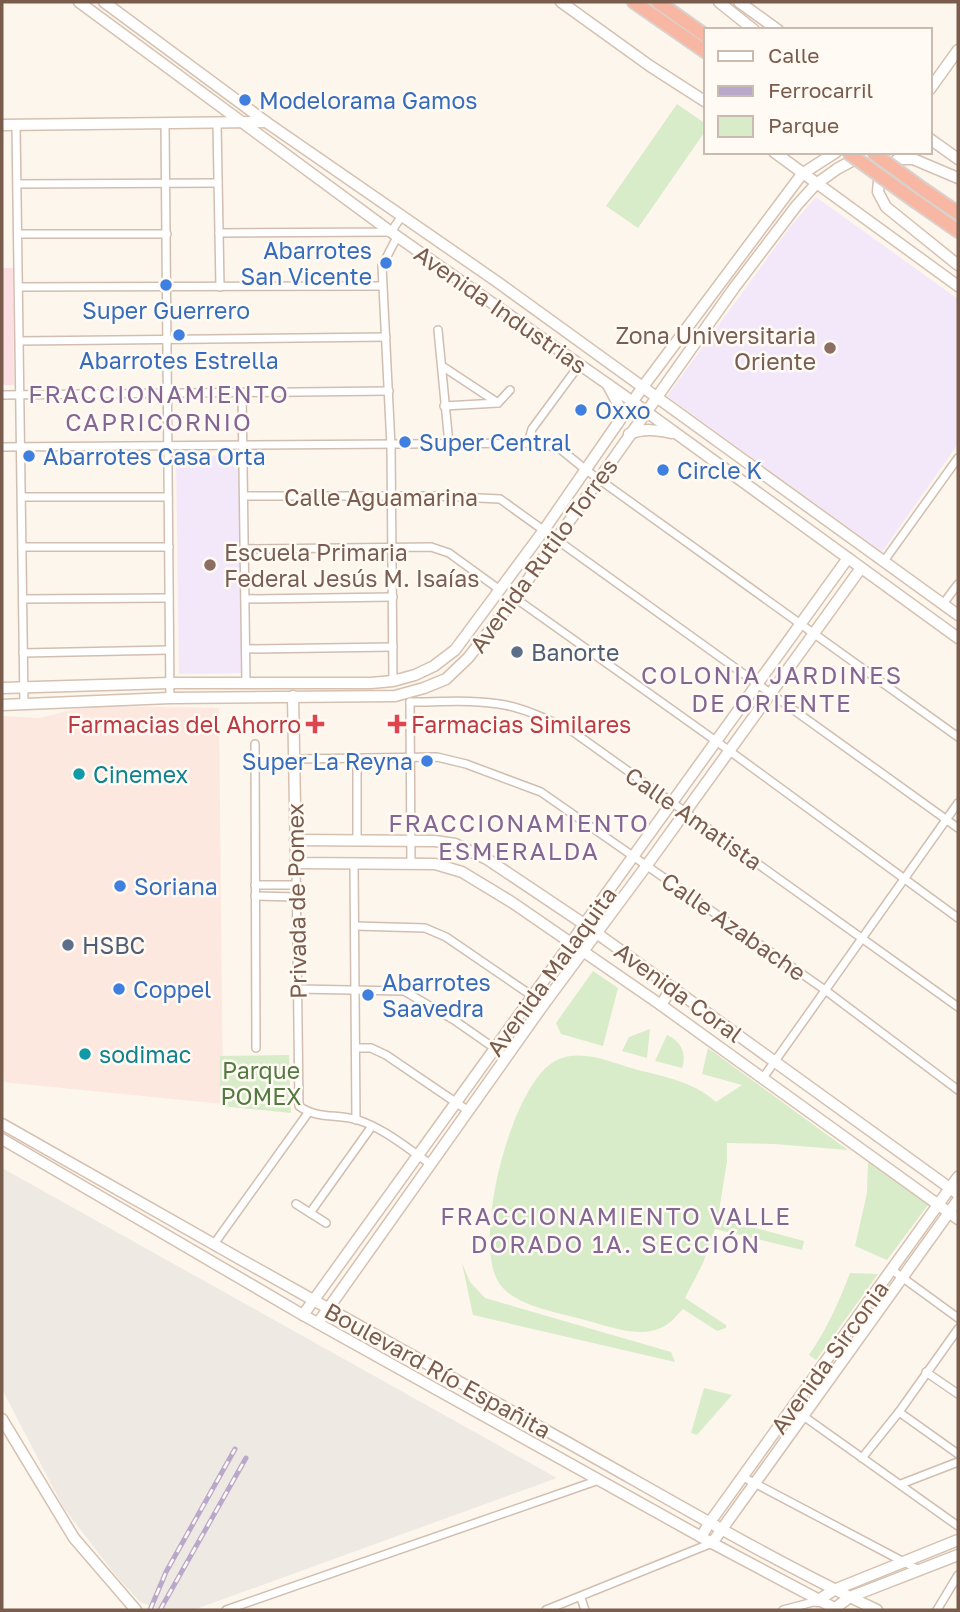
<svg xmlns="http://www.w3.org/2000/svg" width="960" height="1612" font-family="'Golos Text',sans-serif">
<rect width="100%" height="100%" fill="#fdf6ec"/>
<path fill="#fde8e0" d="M103,706L219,708L223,1104L2,1082V716L40,718L79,708Z"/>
<path fill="#efe9e4" d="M2,1168L557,1478L193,1610H161L140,1602L117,1577L63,1507L2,1389Z"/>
<g fill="#f3e8fa">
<path d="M816,197L958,299V444L882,552L667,396L790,227Z"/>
<path d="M242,455V673L179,674L176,457Z"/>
</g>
<path fill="#fbdfe3" d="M2,268H13L14,385H2Z"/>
<g fill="#d8ecc9">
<path d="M677,104L706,124V130L638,228L606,206Z"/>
<path d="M593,971L618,988L603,1046L561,1034L556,1023Z"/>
<path d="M650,1029L647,1058L622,1051L629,1037Z"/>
<path d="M667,1035C681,1041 687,1054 682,1068L655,1061Z"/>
<path d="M708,1048L848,1150L774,1144L727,1143V1161L718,1218L804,1241L802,1250L715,1229L703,1263L685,1298L726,1325V1328L717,1331L683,1309C677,1315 671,1323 663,1327C639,1339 609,1326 585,1320C561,1313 519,1307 502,1287C468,1250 511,1084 555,1061C580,1047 613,1063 638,1070C666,1077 694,1082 716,1102L742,1085L702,1074Z"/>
<path d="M289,1055L291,1113L220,1106V1056Z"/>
<path d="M868,1162L928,1205L887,1260L855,1246L867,1193Z"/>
<path d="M462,1263L470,1282L485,1298L671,1352L675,1362L473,1315Z"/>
<path d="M850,1273L878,1274L816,1360L809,1355C827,1329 839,1302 850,1273Z"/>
<path d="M704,1388L732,1395L697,1435L691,1433Z"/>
</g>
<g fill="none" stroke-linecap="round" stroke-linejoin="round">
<g stroke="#d1beb0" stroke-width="10">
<g id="street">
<path d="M165,123L170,698"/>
<path d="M217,123L220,287"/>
<path d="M16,125L24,704"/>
<path d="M18,184L218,183"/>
<path d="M219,233L391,232L401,217"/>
<path d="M19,234H167"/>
<path d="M19,287L382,286"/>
<path d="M438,330L449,444"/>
<path d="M20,341L386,337"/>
<path d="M442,366L498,403L444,406"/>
<path d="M242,393L246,683"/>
<path d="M2,395L389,391"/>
<path d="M498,403L510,390"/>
<path d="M528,443L532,429L580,364"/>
<path d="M2,447L537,443L559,448L586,470L958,737"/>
<path d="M244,496H436L500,499L958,828"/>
<path d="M22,497H168"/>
<path d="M22,547H169"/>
<path d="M244,549L431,547L449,553L500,590"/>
<path d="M884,561L958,458"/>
<path d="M515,598L716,741L958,918"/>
<path d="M23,599L169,598"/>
<path d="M245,599L393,597"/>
<path d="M943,604L958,584"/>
<path d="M246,649L393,647"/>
<path d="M23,653L169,650"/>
<path d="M393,681L391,446L382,266L397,237"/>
<path d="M410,702C441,702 474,699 505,705C529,710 551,721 572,731L958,1007"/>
<path d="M410,702L411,864"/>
<path d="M255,744L256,1048"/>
<path d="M294,759L437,757L466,764L541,792L825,990L958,1090"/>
<path d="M357,840V758"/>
<path d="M296,863L299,1106C316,1119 338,1114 358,1120C383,1128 407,1148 429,1163"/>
<path d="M354,864L356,1120"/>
<path d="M255,885H296"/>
<path d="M255,896L296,897"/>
<path d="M355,926L425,928L446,937L544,1004"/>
<path d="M297,989L404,991L454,1020L507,1057"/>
<path d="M356,1048H371L386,1055L467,1110"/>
<path d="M763,1078L958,803"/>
<path d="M296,1204L326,1223"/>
<path d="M310,1213L372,1126"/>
<path d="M214,1244L308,1113"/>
<path d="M892,1270L958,1318"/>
<path d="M926,1372L958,1394"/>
<path d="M792,1408L958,1526"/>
<path d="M899,1412L958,1454"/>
<path d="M862,1458L899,1412L958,1329"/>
<path d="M743,1477L919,1570"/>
<path d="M901,1484L958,1462"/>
<path d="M581,1598L585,1610"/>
<path d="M226,1610L599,1480"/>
<path d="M546,1610L712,1543"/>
<path d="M783,1610L817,1601"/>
<path d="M937,1610L958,1575"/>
</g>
</g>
<g stroke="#d6c0b0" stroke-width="13">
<g id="secondary">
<path d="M79,2L391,232L633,402L958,638"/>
<path d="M104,2L266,122L496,281L958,615"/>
<path d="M561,2L650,66L706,102"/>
<path d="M719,2L754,30"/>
<path d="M739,2L778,30"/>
<path d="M930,89L958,50"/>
<path d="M2,125L266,122"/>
<path d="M930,139L958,159"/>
<path d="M774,152L958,286"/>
<path d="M958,178L913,159H898L887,167L879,180L878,192L886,207L958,265"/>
<path d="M608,385L618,404V423"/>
<path d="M629,434C644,428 656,430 672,433"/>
<path d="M2,688L170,683H371L393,681L415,675L434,666L455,650L544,530L642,388L802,174L836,152"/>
<path d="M293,696L296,863L435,864L462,872L513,903L661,1005L958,1219"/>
<path d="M2,705L170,698L395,696L424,688L446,679L468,658L515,598L734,288L797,205L816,184L837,169L868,152"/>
<path d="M295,840L435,841L455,844L487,859L584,924L958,1194"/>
<path d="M661,1005L672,987"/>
<path d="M2,1124C186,1229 371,1333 556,1436C662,1495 767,1558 877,1610"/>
<path d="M2,1139L303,1315L712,1543L838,1610"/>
<path d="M303,1315L848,558"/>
<path d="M318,1323L544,1004L647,865L861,568"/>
<path d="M2,1419L74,1538L136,1610"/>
<path d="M701,1537L710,1522L958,1177"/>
<path d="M712,1543L958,1200"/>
<path d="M817,1601L834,1590L958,1540"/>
<path d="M834,1609L850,1597L958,1555"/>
</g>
</g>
<g stroke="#dad1cd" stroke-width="16">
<g id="highway">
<path d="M634,2L706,52"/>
<path d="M658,2L706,36"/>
<path d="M924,190L958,213"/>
<path d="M915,201L958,231"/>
</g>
</g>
<use href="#street" stroke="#fff" stroke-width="7"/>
<use href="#secondary" stroke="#fff" stroke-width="10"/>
<use href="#highway" stroke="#f7b7a3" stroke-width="12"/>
<g stroke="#b9a8c9" stroke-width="5">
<g id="rail">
<path d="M150,1610L166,1572L235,1449"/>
<path d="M160,1610L246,1458"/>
</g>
</g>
<use href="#rail" stroke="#fffaf3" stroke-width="2.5" stroke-dasharray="8" stroke-linecap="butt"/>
<g stroke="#dad1cd" stroke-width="16" stroke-linecap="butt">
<g id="highway-bridge">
<path d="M847,152L915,201"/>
<path d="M872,152L924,190"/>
</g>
</g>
<use href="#highway-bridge" stroke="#f7b7a3" stroke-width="12"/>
</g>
<g fill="#3f7fe0" stroke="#fffaf3" stroke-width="2.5">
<circle cx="245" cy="100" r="7"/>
<circle cx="386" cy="263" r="7"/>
<circle cx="166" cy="285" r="7"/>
<circle cx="179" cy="335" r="7"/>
<circle cx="581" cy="410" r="7"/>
<circle cx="405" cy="442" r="7"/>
<circle cx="29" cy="456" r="7"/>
<circle cx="663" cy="470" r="7"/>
<circle cx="427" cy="761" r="7"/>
<circle cx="120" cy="886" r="7"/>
<circle cx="119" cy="989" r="7"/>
<circle cx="368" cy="995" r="7"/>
</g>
<g fill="#8d6e63" stroke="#fffaf3" stroke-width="2.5">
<circle cx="830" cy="348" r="7"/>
<circle cx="210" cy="565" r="7"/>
</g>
<g fill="#5c6f8a" stroke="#fffaf3" stroke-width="2.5">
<circle cx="517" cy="652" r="7"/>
<circle cx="68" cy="945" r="7"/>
</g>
<g fill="#e0444e" stroke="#fffaf3" stroke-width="2.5">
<path d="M311.5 713.5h7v7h7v7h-7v7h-7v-7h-7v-7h7z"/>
<path d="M393.5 713.5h7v7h7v7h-7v7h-7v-7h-7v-7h7z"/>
</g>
<g fill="#0f9aa8" stroke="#fffaf3" stroke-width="2.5">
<circle cx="79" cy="774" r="7"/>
<circle cx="85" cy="1054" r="7"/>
</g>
<g text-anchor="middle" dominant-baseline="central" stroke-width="5" stroke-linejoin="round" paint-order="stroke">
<g font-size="23" fill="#366cbe" stroke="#fffaf3" text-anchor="start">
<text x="259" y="100">Modelorama Gamos</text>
<text x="372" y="250" text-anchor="end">Abarrotes<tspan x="372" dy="26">San Vicente</tspan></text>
<text x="166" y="310" text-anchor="middle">Super Guerrero</text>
<text x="179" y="360" text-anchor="middle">Abarrotes Estrella</text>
<text x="595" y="410">Oxxo</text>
<text x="419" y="442">Super Central</text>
<text x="43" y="456">Abarrotes Casa Orta</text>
<text x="677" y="470">Circle K</text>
<text x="413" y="761" text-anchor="end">Super La Reyna</text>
<text x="134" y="886">Soriana</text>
<text x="382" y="982">Abarrotes<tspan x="382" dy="26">Saavedra</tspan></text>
<text x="133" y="989">Coppel</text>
</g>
<g font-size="23" fill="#7a5c4d" stroke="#fffaf3">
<text transform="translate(501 309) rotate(35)">Avenida Industrias</text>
<text x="381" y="497">Calle Aguamarina</text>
<text transform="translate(543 555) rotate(-54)">Avenida Rutilo Torres</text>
<text transform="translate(694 818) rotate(35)">Calle Amatista</text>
<text transform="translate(296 901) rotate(-91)">Privada de Pomex</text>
<text transform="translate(734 926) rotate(35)">Calle Azabache</text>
<text transform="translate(551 971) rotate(-54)">Avenida Malaquita</text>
<text transform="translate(679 992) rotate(36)">Avenida Coral</text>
<text transform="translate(829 1357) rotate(-54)">Avenida Sirconia</text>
<text transform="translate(438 1370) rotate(29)">Boulevard Río Españita</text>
</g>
<g font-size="23" fill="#785e54" stroke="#fffaf3" text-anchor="end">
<text x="816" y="335">Zona Universitaria<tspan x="816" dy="26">Oriente</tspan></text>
<text x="224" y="552" text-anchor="start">Escuela Primaria<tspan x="224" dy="26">Federal Jesús M. Isaías</tspan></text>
</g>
<g font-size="23" fill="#4e5e75" stroke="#fffaf3" text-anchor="start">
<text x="531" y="652">Banorte</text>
<text x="82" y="945">HSBC</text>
</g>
<g font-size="23" fill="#be3a42" stroke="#fffaf3" text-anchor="end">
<text x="301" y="724">Farmacias del Ahorro</text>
<text x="411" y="724" text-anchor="start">Farmacias Similares</text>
</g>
<g font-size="23" fill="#0d838f" stroke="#fffaf3" text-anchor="start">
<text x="93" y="774">Cinemex</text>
<text x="99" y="1054">sodimac</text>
</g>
<g font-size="23" fill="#537a41" stroke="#fffaf3">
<text x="261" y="1070">Parque<tspan x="261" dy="26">POMEX</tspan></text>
</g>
<g font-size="24" letter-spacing="2" fill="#846695" stroke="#fffaf3">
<text x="159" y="393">FRACCIONAMIENTO<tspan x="159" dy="28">CAPRICORNIO</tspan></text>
<text x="772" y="674">COLONIA JARDINES<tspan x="772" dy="28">DE ORIENTE</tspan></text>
<text x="519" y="822">FRACCIONAMIENTO<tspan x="519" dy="28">ESMERALDA</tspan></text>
<text x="616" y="1215">FRACCIONAMIENTO VALLE<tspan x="616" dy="28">DORADO 1A. SECCIÓN</tspan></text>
</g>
</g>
<rect width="960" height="1612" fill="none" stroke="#7a5c4d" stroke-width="7"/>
<rect x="704" y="28" width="228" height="126" fill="#fffaf3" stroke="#cabbb1" stroke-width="2"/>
<rect x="718" y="51" width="35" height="10" fill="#ffffff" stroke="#cabbb1" stroke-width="2"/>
<text x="768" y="63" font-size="21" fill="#7a5c4d">Calle</text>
<rect x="718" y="86" width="35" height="10" fill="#b9a8c9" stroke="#cabbb1" stroke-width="2"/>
<text x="768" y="98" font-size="21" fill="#7a5c4d">Ferrocarril</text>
<rect x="718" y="116" width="35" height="21" fill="#d8ecc9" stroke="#cabbb1" stroke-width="2"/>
<text x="768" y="133" font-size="21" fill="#7a5c4d">Parque</text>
</svg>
